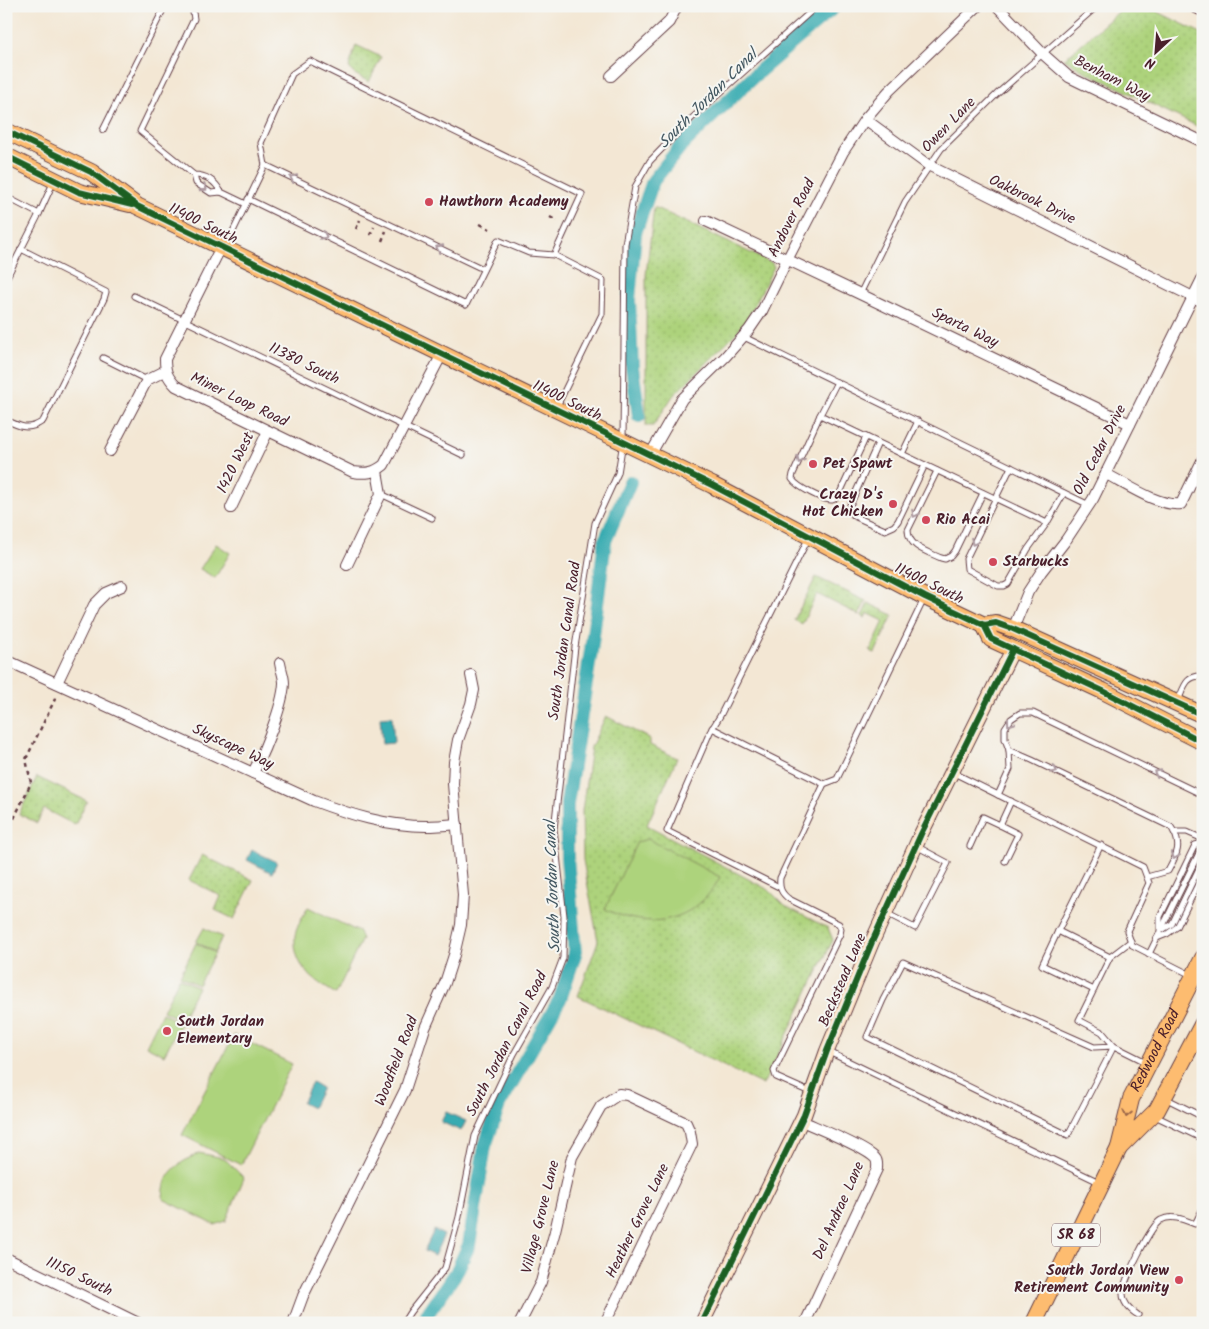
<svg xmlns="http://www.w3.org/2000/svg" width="1209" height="1329" font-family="Kalam,sans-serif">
<defs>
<pattern id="green-dots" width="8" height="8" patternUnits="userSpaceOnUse" patternTransform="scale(1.25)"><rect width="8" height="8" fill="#add37c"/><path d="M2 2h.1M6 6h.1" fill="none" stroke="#96b56b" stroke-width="1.8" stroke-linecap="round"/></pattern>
</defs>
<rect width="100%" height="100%" fill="#f6f6f2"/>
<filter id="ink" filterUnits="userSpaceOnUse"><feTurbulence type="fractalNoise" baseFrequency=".02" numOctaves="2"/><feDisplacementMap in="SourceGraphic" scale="10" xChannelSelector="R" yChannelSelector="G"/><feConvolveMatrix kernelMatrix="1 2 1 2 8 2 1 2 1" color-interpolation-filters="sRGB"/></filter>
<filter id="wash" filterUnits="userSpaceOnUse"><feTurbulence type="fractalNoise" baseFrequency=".0096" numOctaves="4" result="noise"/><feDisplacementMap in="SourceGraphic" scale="20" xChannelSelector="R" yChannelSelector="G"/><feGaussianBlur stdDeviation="1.12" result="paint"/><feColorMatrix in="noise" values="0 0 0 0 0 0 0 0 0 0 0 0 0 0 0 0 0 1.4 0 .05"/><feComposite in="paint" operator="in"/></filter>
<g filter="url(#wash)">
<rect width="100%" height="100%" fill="#f3e7d4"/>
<g fill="url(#green-dots)" stroke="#7c7954">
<path d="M1130,6H1146L1203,34V129L1080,69L1064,59L1123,8Z"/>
<path d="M356,45L381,57L369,82L353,73L349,67Z"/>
<path d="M654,207L772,263L774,267L750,314L739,330L673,396L653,426H646V275Z"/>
<path d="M816,577L866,601L859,615L817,594L802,624L794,620Z"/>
<path d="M868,603L893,615L875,653L870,651L884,621L867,613L865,618L862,616Z"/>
<path d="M606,716L650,739V745L677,758L647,825L769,890L785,906L828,928L833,940L763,1085L578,996L598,941L583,860L582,811L591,747Z"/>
<path d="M37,777L87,801L75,825L44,809L37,823L19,814Z"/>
<path d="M202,855L253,880L234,919L215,910L221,896L189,880Z"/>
</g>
<g fill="#add37c" stroke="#7c7954">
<path d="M216,544L230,553L215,578L200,569Z"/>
<path d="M648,839L720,877C696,923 649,931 605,909L637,842Z"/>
<path d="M308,907L359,932L362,939L336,994C313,980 293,967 295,936C296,927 304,915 308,907Z"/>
<path d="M204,928L222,937L215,952L196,942Z"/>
<path d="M196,943L215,953L198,985L180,976Z"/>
<path d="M179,978L198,987L181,1020L163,1011Z"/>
<path d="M162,1013L181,1023L164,1055L146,1046Z"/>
<path d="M234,1035L292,1064L241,1165L182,1135Z"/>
<path d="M199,1153L224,1158L244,1178L226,1221L215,1225L163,1199C164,1171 176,1165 199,1153Z"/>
</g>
<g fill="#39abb1" stroke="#42656e">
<path d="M392,716L394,743L382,744L380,717Z"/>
<path d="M252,850L277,862L272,873L247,860Z"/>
<path d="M312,1082L322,1088L312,1108L302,1103Z"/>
<path d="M446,1112L466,1121L461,1131L441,1122Z"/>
<path d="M434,1230L444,1235L434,1256L424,1251Z"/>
</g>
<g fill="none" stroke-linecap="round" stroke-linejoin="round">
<g stroke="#39abb1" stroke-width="14">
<path d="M639,416L632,367L629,300L635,233L653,181L681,146L756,74L835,6"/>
<path d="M421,1323L456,1273L469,1245L485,1146L499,1105L560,999L575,954L567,857V804L591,651L605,541L630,482"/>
</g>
</g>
</g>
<g filter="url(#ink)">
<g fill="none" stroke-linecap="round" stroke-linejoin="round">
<g stroke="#633d44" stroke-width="7">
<g id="lane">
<path d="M192,6L194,19L140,131L194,175C206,175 215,181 221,192"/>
<path d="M1186,6L1203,14"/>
<path d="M103,130L165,6"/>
<path d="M265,165L261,143L292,74L310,61L582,194L554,255"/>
<path d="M194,175L196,183L211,193L221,192L246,204"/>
<path d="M248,199L466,305L498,240L529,253L554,255L603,280L602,314L557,406"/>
<path d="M6,207L10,199L39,214L53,183"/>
<path d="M226,246L265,165L483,269"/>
<path d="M6,279L39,214"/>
<path d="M860,294L905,202L941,149L997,94L1097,6"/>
<path d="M134,296L463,455"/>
<path d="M744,337L1089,505"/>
<path d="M103,358L147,380"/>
<path d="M837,382L820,415L1047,523L1064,493"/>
<path d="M820,415L793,474L792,479C797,487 824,501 832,500C836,499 836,498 839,495L866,437"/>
<path d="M6,420C20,427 29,431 43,421L104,299L106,292L21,249"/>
<path d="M878,443L850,505L852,514L856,517L885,530L894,526L898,521L925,465"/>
<path d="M902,454L918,421"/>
<path d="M1011,467L966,559L967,569L998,586H1004L1008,584L1028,549L1047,523"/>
<path d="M937,471L908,530C908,547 928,552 941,558L945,559L951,556L955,551L983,493"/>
<path d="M381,494L432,518"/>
<path d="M1178,701C1184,688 1185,675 1203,676"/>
<path d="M712,728L824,784"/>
<path d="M1009,750L1032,760L1171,827C1183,844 1177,855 1168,871L1147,877"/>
<path d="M952,772L1143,867L1149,883L1127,931L1132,945L1191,975"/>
<path d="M998,795L1010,769L1009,750L1005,739V728L1011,719L1020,713H1033L1203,795"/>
<path d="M1174,832H1187L1203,839"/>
<path d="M1203,843L1195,845L1160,917V931L1172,924L1203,860"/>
<path d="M970,846L983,817L1000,825"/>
<path d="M1005,861L1018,834L1000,825L1011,801"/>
<path d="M779,887L667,831L710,732L720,716L808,539"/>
<path d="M886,913L915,928L948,863L916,846"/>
<path d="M1058,931L1101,845"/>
<path d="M1157,938L1167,934L1177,927L1203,874"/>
<path d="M1149,954L1203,845"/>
<path d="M1110,957L1131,941"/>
<path d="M1094,990L1042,965L1058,931L1110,957L1079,1020L1102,1032L1114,1046L1068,1135L867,1037L883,1000L903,962L1094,1047L1114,1046L1146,1062"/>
<path d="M829,1052L1101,1183"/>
<path d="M812,1093L776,1077L774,1071L840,934L841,929L839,924L789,899C781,893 779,888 780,878L824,784L837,779L924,599"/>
<path d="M1165,1098L1203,1117"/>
<path d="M1155,1116L1203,1139"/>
<path d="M1138,1315C1130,1310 1123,1304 1123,1294C1122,1283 1151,1225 1161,1220C1172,1214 1185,1220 1195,1224L1203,1208"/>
<path d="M403,1323L410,1312L445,1268L459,1217L475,1136L514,1054L552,987L563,958L564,916L554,829L565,735L575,647L595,523L618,473L623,442L625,244L635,187L650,161L691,119L817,6"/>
</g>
</g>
<g stroke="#633d44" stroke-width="12">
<g id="street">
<path d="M997,6L1043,54L1069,77L1203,142"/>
<path d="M611,76L669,22L677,6"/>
<path d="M865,119L928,165L1203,302"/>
<path d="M706,221L860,294L1130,424"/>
<path d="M221,247L165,359C165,371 167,377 176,386L353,472C366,474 374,473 384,465L442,354"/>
<path d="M110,451L147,380L165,371"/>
<path d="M650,455L682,399L725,357L749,330L762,311L787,260L843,152L865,119L889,91L978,6"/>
<path d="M1106,474C1126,484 1159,507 1181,504L1203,459"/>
<path d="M231,508L268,431"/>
<path d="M347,565L381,494L377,471"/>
<path d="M1013,629L1028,592L1041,572L1066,540L1093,499L1203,277"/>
<path d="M6,660L314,801C351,815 387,826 426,826C437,826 447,825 457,824"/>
<path d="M57,683L94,605L106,593L122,586"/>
<path d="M253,773C264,751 283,706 284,683C284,676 281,670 280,663"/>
<path d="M802,1121C817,1128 865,1147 875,1158C878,1161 877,1165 877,1169L805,1323"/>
<path d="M6,1258L138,1323"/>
<path d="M293,1323L303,1296L405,1090L425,1028L445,983L454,955L461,925L463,895L453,784L454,762L458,740L471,704L474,690L471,675"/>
<path d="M520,1323L541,1282L555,1231L572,1157L601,1106L619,1094L627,1095L686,1123L690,1132L692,1144L605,1323"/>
</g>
</g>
<g stroke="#633d44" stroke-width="16">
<path id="secondary" d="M702,1323L804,1115L827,1051L872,942L921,834L1013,649"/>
</g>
<g stroke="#633d44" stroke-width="18">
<g id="primary">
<path d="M6,131L91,172L137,206L712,485L925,597L984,625L996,623L1013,629L1203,715"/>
<path d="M6,156L79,192L130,204"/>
<path d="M984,625L991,639L1103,691L1203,742"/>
<path d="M1119,1148L1157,1110L1203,1023"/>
<path id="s1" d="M1034,1323L1119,1148L1131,1099L1203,958"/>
</g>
</g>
<g stroke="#633d44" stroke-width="2.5" stroke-dasharray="4 4" stroke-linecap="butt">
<path d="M550,217L557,221"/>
<path d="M480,224L490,229"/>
<path d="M356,229L360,220"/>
<path d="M370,235L374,227"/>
<path d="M382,241L386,231"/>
<path d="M6,830L8,831L31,783L26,759L56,697"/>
</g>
<use href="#lane" stroke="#fff" stroke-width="5"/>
<use href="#street" stroke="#fff" stroke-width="10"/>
<use href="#secondary" stroke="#fee4c6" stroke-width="14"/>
<use href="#primary" stroke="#fdbc70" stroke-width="16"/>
<g stroke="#f6f6f2" stroke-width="9">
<g id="cycleway">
<path d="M6,131L91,172L137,206L712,485L925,597L984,625L996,623L1013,629L1203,715"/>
<path d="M6,156L79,192L132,205"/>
<path d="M984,625L991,639L1103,691L1203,742"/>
<path d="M702,1323L804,1115L827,1051L872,942L921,834L1013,649"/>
</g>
</g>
<use href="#cycleway" stroke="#1b5e20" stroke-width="6"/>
</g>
<defs><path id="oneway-chevron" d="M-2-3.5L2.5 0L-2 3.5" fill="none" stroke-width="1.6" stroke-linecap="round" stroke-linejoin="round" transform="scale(1.25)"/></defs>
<g stroke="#ae9aa0">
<use href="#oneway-chevron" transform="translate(293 178) rotate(-154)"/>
<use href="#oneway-chevron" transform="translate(204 188) rotate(33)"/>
<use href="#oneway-chevron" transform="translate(324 236) rotate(26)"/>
<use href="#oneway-chevron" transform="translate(439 248) rotate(-154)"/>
<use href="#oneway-chevron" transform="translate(800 460) rotate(115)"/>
<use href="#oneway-chevron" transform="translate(915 514) rotate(116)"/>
<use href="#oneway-chevron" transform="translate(974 542) rotate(116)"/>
<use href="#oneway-chevron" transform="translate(1010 723) rotate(126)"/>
<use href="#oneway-chevron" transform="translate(1054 770) rotate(26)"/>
<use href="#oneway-chevron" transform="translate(1157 773) rotate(-154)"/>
<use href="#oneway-chevron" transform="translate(1175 856) rotate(111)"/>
</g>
<use stroke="#9b664a" href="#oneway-chevron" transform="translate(1127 1114) rotate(103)"/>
</g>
<g fill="#d1495b" stroke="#f6f6f2" stroke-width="2">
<circle cx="429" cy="202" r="5"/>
<circle cx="813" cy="464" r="5"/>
<circle cx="893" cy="504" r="5"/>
<circle cx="926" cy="520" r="5"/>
<circle cx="993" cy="562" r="5"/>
<circle cx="167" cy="1031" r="5"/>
<circle cx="1179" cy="1280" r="5"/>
</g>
<g text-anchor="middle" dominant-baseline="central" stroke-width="4" stroke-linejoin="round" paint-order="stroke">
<rect fill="#f6f6f2" stroke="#7e6067" stroke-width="1" x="1052" y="1223.5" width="48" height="23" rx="4"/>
<g font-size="14" font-weight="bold" fill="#4a1f2b">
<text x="1076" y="1235">SR 68</text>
</g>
<g font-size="15" fill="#4a1f2b" stroke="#f6f6f2">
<text transform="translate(1112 79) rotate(27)">Benham Way</text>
<text transform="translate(949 125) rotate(-46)">Owen Lane</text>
<text transform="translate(1032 200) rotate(26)">Oakbrook Drive</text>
<text transform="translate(792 218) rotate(-63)">Andover Road</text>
<text transform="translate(203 224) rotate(26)">11400 South</text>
<text transform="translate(965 328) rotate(26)">Sparta Way</text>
<text transform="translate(304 364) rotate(26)">11380 South</text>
<text transform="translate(239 400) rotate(26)">Miner Loop Road</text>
<text transform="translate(567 401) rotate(26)">11400 South</text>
<text transform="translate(1100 450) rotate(-63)">Old Cedar Drive</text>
<text transform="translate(236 463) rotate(-64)">1420 West</text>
<text transform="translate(929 584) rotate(26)">11400 South</text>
<text transform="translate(565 641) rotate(-82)">South Jordan Canal Road</text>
<text transform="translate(233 747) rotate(25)">Skyscape Way</text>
<text transform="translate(843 980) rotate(-67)">Beckstead Lane</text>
<text transform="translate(507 1044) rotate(-63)">South Jordan Canal Road</text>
<text stroke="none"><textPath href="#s1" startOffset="299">Redwood Road</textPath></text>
<text transform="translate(397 1061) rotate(-69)">Woodfield Road</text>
<text transform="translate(839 1211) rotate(-66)">Del Andrae Lane</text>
<text transform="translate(541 1217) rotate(-76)">Village Grove Lane</text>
<text transform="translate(638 1221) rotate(-64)">Heather Grove Lane</text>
<text transform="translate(79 1277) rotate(26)">11150 South</text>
</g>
<g font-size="15" font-weight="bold" fill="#4a1f2b" stroke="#f6f6f2" text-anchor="start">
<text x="439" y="202">Hawthorn Academy</text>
<text x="823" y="464">Pet Spawt</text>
<text x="883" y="495" text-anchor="end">Crazy D's<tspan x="883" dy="17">Hot Chicken</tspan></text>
<text x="936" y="520">Rio Acai</text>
<text x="1003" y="562">Starbucks</text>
<text x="177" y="1022">South Jordan<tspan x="177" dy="17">Elementary</tspan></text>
<text x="1169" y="1271" text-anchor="end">South Jordan View<tspan x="1169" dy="17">Retirement Community</tspan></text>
</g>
<g font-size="16" font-style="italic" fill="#435761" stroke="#f6f6f2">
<text transform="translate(708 99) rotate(-45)">South Jordan Canal</text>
<text transform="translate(553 887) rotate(-92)">South Jordan Canal</text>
</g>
</g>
<rect width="1209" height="1329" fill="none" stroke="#f6f6f2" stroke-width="25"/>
<g transform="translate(1156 52) rotate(206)" stroke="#f6f6f2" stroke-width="4" paint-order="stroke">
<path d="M0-4L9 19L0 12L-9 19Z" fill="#4a1f2b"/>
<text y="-8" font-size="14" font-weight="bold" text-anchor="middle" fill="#4a1f2b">N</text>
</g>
</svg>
